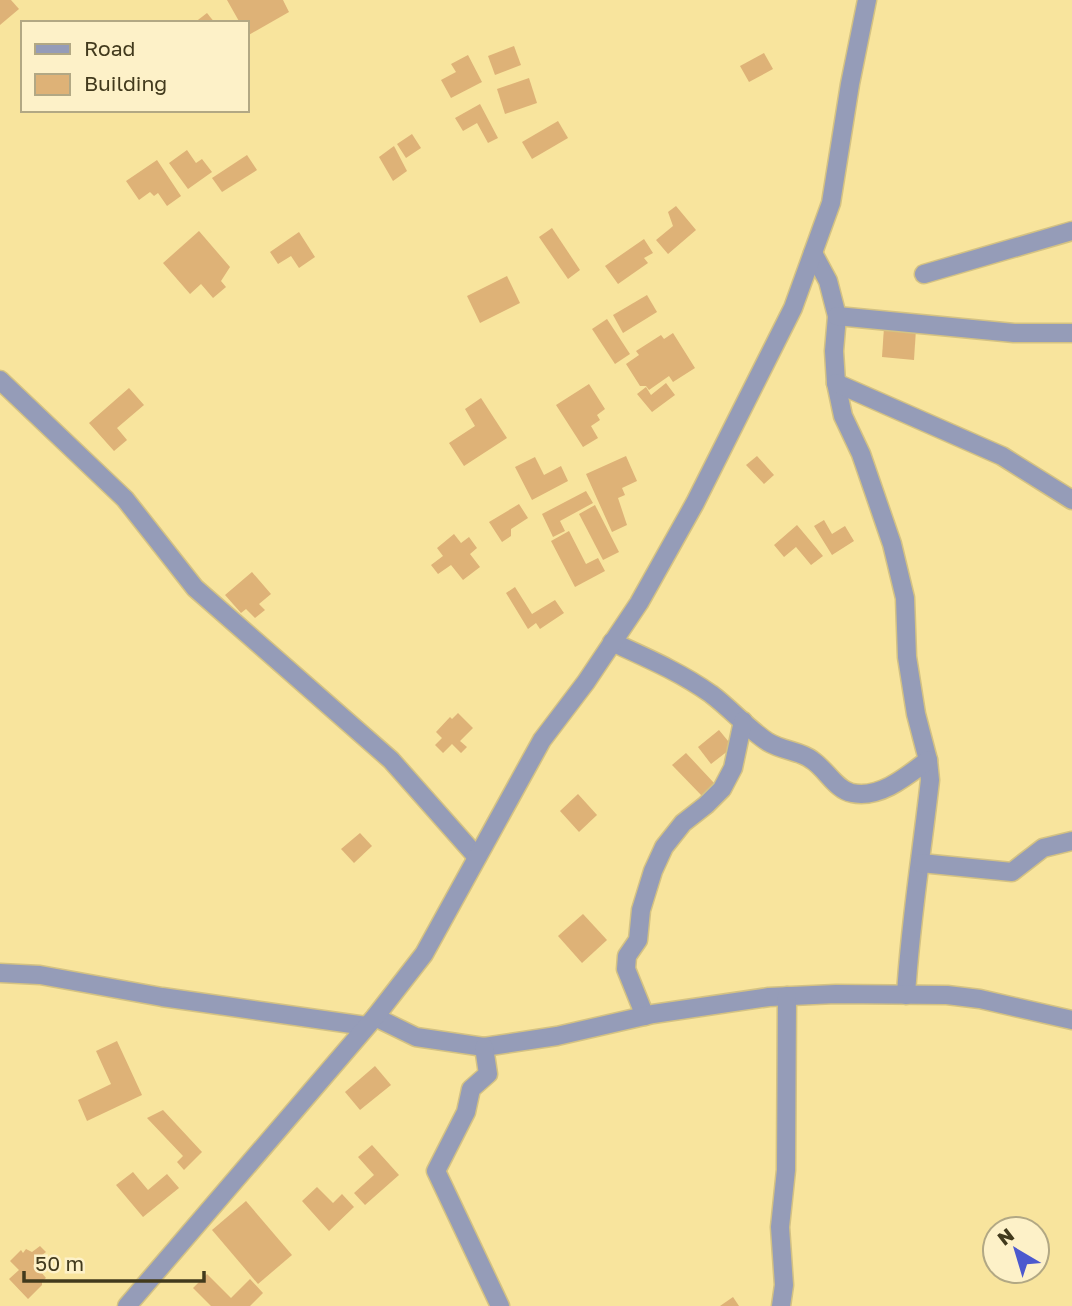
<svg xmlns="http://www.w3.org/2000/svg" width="1072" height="1306" font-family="'Golos Text',sans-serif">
<rect width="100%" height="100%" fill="#f8e49d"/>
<g fill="#deb277">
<path d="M0,0H11L19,9L0,25Z"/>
<path d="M227,0H283L289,12L247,36V23H240Z"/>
<path d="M207,13L215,23H194Z"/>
<path d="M514,46L521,65L495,75L488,56Z"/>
<path d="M764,53L773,69L749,82L740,66Z"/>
<path d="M468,55L482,82L451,98L441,80L456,72L451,64Z"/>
<path d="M529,78L537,103L505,114L497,89Z"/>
<path d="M480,104L498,138L488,143L477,123L463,131L455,118Z"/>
<path d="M558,121L568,138L532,159L522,142Z"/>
<path d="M412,134L421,148L406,158L397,144Z"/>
<path d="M394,146L407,171L393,181L379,157Z"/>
<path d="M187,150L196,163L202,159L212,172L188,189L169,163Z"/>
<path d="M247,155L257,170L222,192L212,178Z"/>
<path d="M157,160L181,196L167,206L158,193L154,196L150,192L139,200L126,181Z"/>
<path d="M676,206L696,230L668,254L656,240L673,226L668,212Z"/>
<path d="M552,228L580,270L568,279L539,237Z"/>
<path d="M199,231L230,267L221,281L226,287L213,298L201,284L190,294L163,263Z"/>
<path d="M299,232L315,257L299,268L291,256L278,264L270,252Z"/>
<path d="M644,239L653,253L644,258L648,263L618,284L605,266Z"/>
<path d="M507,276L520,303L480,323L467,296Z"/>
<path d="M647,295L657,312L623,333L613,315Z"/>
<path d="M607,319L630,354L615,364L592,329Z"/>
<path d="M884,327L916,329L914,360L882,357Z"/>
<path d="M673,333L695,368L673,382L669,376L649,390L646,386H640L626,364L639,355L636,351L661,335L664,339Z"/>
<path d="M666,383L675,395L652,412L637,394L646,387L651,395Z"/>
<path d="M589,384L605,409L597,415L600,420L591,426L598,438L583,447L556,405Z"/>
<path d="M129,388L144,405L117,428L127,440L114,451L89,423Z"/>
<path d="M481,398L507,438L464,466L449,443L475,426L465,409Z"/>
<path d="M626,456L637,481L622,488L625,495L618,498L627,525L612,532L586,474Z"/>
<path d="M757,456L774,475L764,484L746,465Z"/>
<path d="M535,457L544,475L561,466L568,481L532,500L515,467Z"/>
<path d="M586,491L593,503L560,521L565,531L553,537L542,514Z"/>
<path d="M519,504L528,518L511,529V536L502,542L489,522Z"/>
<path d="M595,505L619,552L603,560L579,514Z"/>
<path d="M824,520L832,534L845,526L854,541L832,555L814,526Z"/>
<path d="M797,525L823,556L811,565L796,547L784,557L774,545Z"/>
<path d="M569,531L586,564L598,558L605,571L575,587L551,541Z"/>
<path d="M454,534L461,543L469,537L477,548L470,554L480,567L463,580L451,565L438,574L431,565L443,556L437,548Z"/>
<path d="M252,572L271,594L259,604L265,610L255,618L246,609L241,613L225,595Z"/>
<path d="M515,587L532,614L555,600L564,613L540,629L536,623L528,629L506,593Z"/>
<path d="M458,713L473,728L460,741L467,747L461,753L452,744L443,753L435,745L442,738L436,732L450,717L452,719Z"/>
<path d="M719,730L733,747L711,764L698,747Z"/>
<path d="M686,753L715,784L702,796L672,765Z"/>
<path d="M578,794L597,815L579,832L560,811Z"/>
<path d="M360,833L372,846L354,863L341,849Z"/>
<path d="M583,914L607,940L582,963L558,936Z"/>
<path d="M117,1041L142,1095L87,1121L78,1100L111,1084L96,1051Z"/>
<path d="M375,1066L391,1085L360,1110L345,1092Z"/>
<path d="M163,1110L202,1152L184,1170L177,1162L183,1156L147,1118Z"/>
<path d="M372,1145L399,1175L365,1205L354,1193L374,1175L358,1157Z"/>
<path d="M133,1172L148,1190L167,1174L179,1188L143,1217L116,1185Z"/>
<path d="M317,1187L333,1203L342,1194L354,1207L329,1231L302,1201Z"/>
<path d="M246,1201L292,1255L258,1284L212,1230Z"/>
<path d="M40,1246L46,1252L42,1255L47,1261L44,1264L47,1267L41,1272L46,1278L42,1281V1285L28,1299L9,1279L19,1270L10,1261L21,1250L23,1253L26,1249L32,1252Z"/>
<path d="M207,1274L231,1298L250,1279L263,1293L250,1306H211L193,1288Z"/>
<path d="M733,1297L739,1306H720Z"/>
</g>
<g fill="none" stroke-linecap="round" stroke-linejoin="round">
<g stroke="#d4c283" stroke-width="21">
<g id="minor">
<path d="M813,253L828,281L837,316L834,351L836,383L843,416L861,454L892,544L905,598L907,657L916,714L928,760L930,780C922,852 910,923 906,995"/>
<path d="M924,274L1072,231"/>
<path d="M837,316L1014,333H1072"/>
<path d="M0,380L125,499L195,588L391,760L477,857"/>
<path d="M836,383L1002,456L1072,500"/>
<path d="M612,642C647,658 680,672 711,694C731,709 748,729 768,742C783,751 801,751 812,760C826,769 836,790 852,793C880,799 907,776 928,760"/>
<path d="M921,863L1012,872L1043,848L1072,841"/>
<path d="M0,973L40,975L162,997L366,1026"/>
<path d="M645,1016L626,969L627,956L638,940L641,910L653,871L664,847L683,823L706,805L722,789L733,768L743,721"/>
<path d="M375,1017L416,1037L484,1047L557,1036L653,1014L769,997L836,994L947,995L980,999L1072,1020"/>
<path d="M484,1047L488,1074L471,1089L466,1112L436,1171L500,1306"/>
<path d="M127,1306L375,1017L424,954L542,740L586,682L639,603L695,503L793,308L831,203L850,84L867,0"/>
<path d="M781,1306L784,1285L780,1227L786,1170L787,996"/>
</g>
</g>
<use href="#minor" stroke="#959cb8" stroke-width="18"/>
</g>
<rect x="21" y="21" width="228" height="91" fill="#fdf1c8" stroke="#b2a884" stroke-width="2"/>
<rect x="35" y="44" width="35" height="10" fill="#959cb8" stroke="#b2a884" stroke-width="2"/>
<text x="84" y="56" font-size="21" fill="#423a1d">Road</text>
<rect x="35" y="74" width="35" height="21" fill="#deb277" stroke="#b2a884" stroke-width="2"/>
<text x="84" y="91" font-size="21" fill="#423a1d">Building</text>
<g transform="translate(1016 1250) rotate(322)"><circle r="33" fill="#fdf1c8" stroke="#b2a884" stroke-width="2"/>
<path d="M0-5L12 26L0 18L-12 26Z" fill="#4c59ce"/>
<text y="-10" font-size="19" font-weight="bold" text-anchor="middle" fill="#423a1d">N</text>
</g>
<path d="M24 1271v10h180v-10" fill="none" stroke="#423a1d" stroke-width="3.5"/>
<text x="35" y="1271" font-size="21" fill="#423a1d" stroke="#fdf1c8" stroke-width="5" paint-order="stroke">50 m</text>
</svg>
